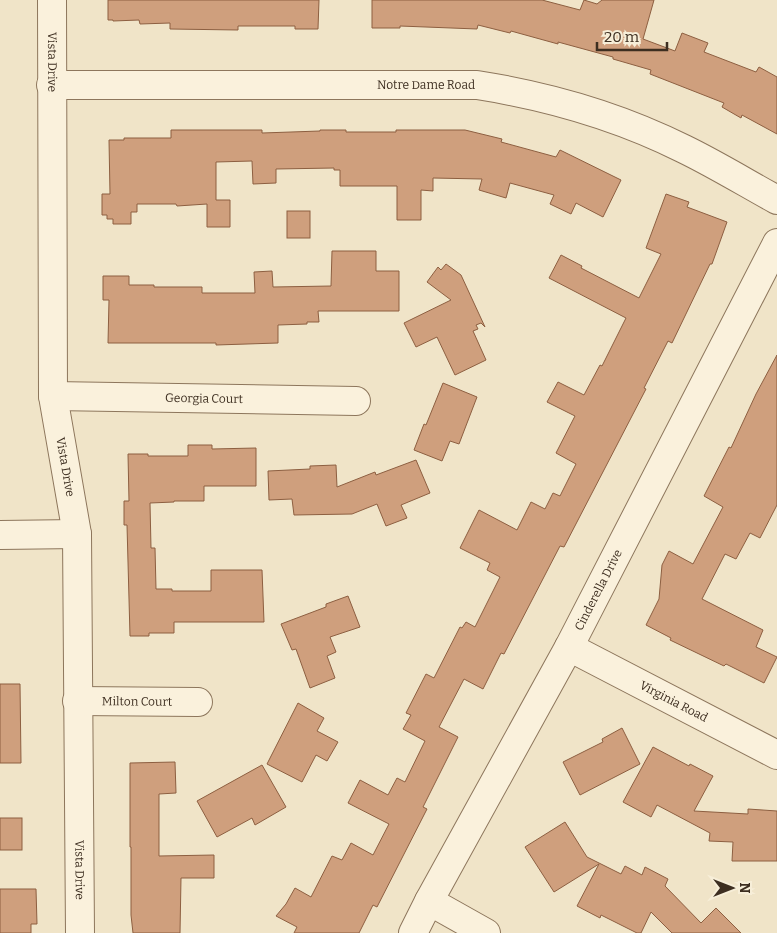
<svg xmlns="http://www.w3.org/2000/svg" width="777" height="933" font-family="Bitter,serif">
<rect width="100%" height="100%" fill="#f0e4c8"/>
<g fill="#cf9f7d" stroke="#8d5f41">
<path d="M108,0H319L318,29H295V26H238V30L170,29V23L140,24L139,20L113,21V20H108Z"/>
<path d="M372,0H542L580,10L584,0L597,4L602,0H654L643,39L675,51L682,33L708,43L704,52L756,72L759,67L777,77V134L742,115L741,118L722,107L724,103L650,74L651,70L613,59V57L558,42V44L511,31L510,33L478,25L477,29L400,26V28H372Z"/>
<path d="M171,130H262V133L320,131V130H346V132H396V130H465L502,139L501,142L556,157L560,150L621,180L603,217L576,203L571,214L550,204L554,195L510,183L506,198L479,190L482,179L433,178V191L421,190V220H397V186H340V170H334V168L276,169V183L253,184L252,161L216,162V200H230V227H207V204L177,206L176,204H137V212H131V224H113V219H107V215H102V194H110L109,140H124V138H171Z"/>
<path d="M666,194L689,202L687,207L727,222L712,264H710L672,343L668,341L644,388L646,389L564,547L560,546L504,654L501,653L483,689L464,679L439,727L458,737L423,807L427,809L377,907L373,905L359,933H294L297,927L276,916L286,904L295,888L311,897L332,856L342,860L351,843L373,855L389,824L348,803L360,780L388,795L397,778L405,782L425,741L403,729L411,715L406,713L426,674L434,678L460,627L462,628L466,622L475,627L500,577L487,570L490,563L460,548L479,510L517,530L531,502L545,509L553,493L560,496L576,464L556,453L575,416L547,402L558,382L584,395L600,365L602,366L626,318L549,278L561,255L582,266L581,268L639,298L661,254L646,248Z"/>
<rect x="287" y="211" width="23" height="27"/>
<path d="M332,251H376V271H399V311H318L319,322H307V324L278,325V343L216,345V343H108L109,300H103V276H129V285H154V287H202V293H255L254,272L272,271L273,287L331,286Z"/>
<path d="M446,264L461,275L485,327L481,323L476,325L478,329L473,331L486,360L455,375L437,337L416,347L404,323L451,300L427,282L438,267L441,270Z"/>
<path d="M777,355V505L760,538L750,533L736,559L725,554L702,599L763,630L756,647L777,657L764,683L726,664L724,666L670,640L671,638L646,625L659,599L662,565L669,551L693,564L723,507L704,496L729,447L731,448L756,394Z"/>
<path d="M443,383L477,397L459,444L450,441L442,461L414,450L424,424L426,425Z"/>
<path d="M188,445H212V449L256,448V486H204V501H174V502L150,503L151,548H155L156,589H172V591H211V570H262L264,622H174V633H149V636H130L127,525H124V501H129L128,454H148V456H188Z"/>
<path d="M416,460L430,493L401,505L407,518L386,526L377,504L352,514L294,515L292,499L269,500L268,471L310,469V466L336,465L337,487L375,472L376,475Z"/>
<path d="M348,596L360,627L330,637L336,652L327,656L335,678L310,688L296,649L292,650L281,624L326,607V604Z"/>
<path d="M0,684H20L21,763H0Z"/>
<path d="M298,703L324,718L317,731L338,742L327,761L316,755L302,782L267,764Z"/>
<path d="M622,728L640,764L580,795L563,762L603,742L602,739Z"/>
<path d="M653,747L689,766L690,764L713,776L694,811L748,814V809L777,811V861H732L733,842L709,841L710,833L657,805L651,817L623,802Z"/>
<path d="M175,762L176,793L159,794V856L214,855V878H181L180,933H133L131,915V847H130V763Z"/>
<path d="M262,765L286,807L255,825L252,818L217,837L197,801Z"/>
<rect x="0" y="818" width="22" height="32"/>
<path d="M565,822L587,857L621,874L625,866L642,875L645,867L668,879L665,886L701,923L716,908L741,933H672L651,912L641,933H637L601,915L600,918L577,906L599,864L554,892L525,847Z"/>
<path d="M0,889H36L37,924H31V933H0Z"/>
</g>
<g fill="none" stroke-linecap="round" stroke-linejoin="round">
<g stroke="#8d765c" stroke-width="30">
<g id="minor">
<path id="s1" d="M52,0L53,396L77,534L80,933"/>
<path id="s2" d="M51,85H477C547,96 620,117 684,149C715,164 746,183 777,200"/>
<path id="s3" d="M53,396L356,401"/>
<path d="M0,535L77,534"/>
<path id="s4" d="M569,647L777,755"/>
<path id="s5" d="M77,701L198,702"/>
<path d="M429,901L486,933"/>
<path id="s6" d="M413,933L429,901L569,647L777,243"/>
</g>
</g>
<use href="#minor" stroke="#faf1dc" stroke-width="28"/>
</g>
<g text-anchor="middle" dominant-baseline="central" stroke-width="5" stroke-linejoin="round" paint-order="stroke">
<g font-size="12" fill="#3d2e20" stroke="#f7eed8">
<text stroke="none"><textPath href="#s1" startOffset="62">Vista Drive</textPath></text>
<text stroke="none"><textPath href="#s2" startOffset="375">Notre Dame Road</textPath></text>
<text stroke="none"><textPath href="#s3" startOffset="151">Georgia Court</textPath></text>
<text stroke="none"><textPath href="#s1" startOffset="468">Vista Drive</textPath></text>
<text stroke="none"><textPath href="#s6" startOffset="390">Cinderella Drive</textPath></text>
<text stroke="none"><textPath href="#s5" startOffset="60">Milton Court</textPath></text>
<text stroke="none"><textPath href="#s4" startOffset="118">Virginia Road</textPath></text>
<text stroke="none"><textPath href="#s1" startOffset="872">Vista Drive</textPath></text>
</g>
</g>
<g transform="translate(732 888) rotate(90)" stroke="#f7eed8" stroke-width="4" paint-order="stroke">
<path d="M0-4L9 19L0 12L-9 19Z" fill="#3d2e20"/>
<text y="-8" font-size="14" font-weight="bold" text-anchor="middle" fill="#3d2e20">N</text>
</g>
<path d="M597 42v8h70v-8" fill="none" stroke="#3d2e20" stroke-width="2.5"/>
<text x="604" y="42" font-size="15" fill="#3d2e20" stroke="#f7eed8" stroke-width="4" paint-order="stroke">20 m</text>
</svg>
